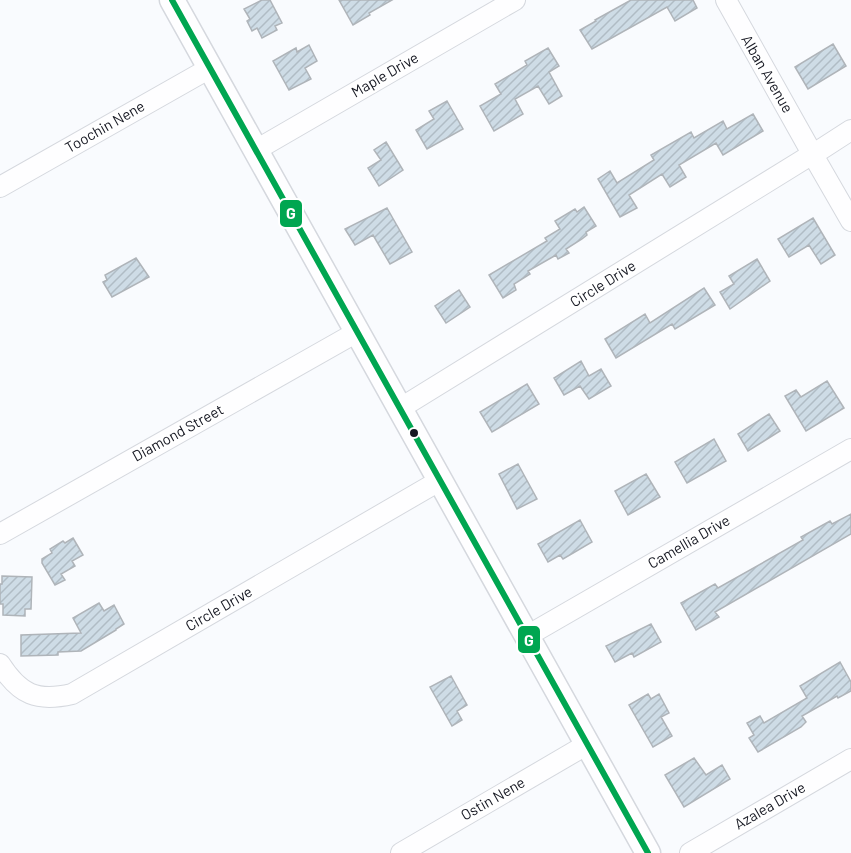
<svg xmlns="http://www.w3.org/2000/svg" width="851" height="853" font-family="Barlow,sans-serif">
  <defs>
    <pattern id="building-hatch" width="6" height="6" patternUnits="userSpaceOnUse" patternTransform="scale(1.5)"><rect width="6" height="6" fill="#cedce6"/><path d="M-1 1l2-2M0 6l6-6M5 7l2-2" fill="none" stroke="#b0bcc5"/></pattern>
  </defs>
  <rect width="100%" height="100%" fill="#f9fbfe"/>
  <path fill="url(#building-hatch)" stroke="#afb4b9" stroke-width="1.5" d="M262,0H270L282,23L275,26L277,30L262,38L257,28L252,31L247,21L250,19L244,9Z
    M339,0H392L369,13L370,15L353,25Z
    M631,0H693L697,8L675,21L667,7L592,49L580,30L596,21L595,20Z
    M833,44L846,66L808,89L795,67Z
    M309,45L317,61L305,68L311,79L289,90L273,61L296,48L297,52Z
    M548,48L559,66L549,72L562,96L549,104L538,86L515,99L523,114L494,131L480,106L501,94L495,84L527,65L525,61Z
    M447,101L463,129L427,149L416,130L434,119L429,111Z
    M753,114L763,131L723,155L716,143L679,165L686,177L670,187L662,174L629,195L637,208L620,217L598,179L610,171L617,183L654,160L651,155L691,132L694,138L723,121L727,129Z
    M386,142L403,170L379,186L368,168L381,160L374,150Z
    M584,207L596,226L586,232L587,235L582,239L566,249L569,253L558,259L556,255L528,271L530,274L514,284L516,290L503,298L489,275L547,241L545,238L560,229L555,221L575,209L577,212Z
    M387,208L412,252L390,264L373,235L355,245L345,229Z
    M813,218L835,255L821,264L809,245L789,257L778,239Z
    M136,258L149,277L112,297L103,282L107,280L105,275Z
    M757,259L770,281L730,309L720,292L734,284L729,276Z
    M704,288L715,305L675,329L672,324L616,358L605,339L645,314L650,323Z
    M459,290L470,307L446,323L435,306Z
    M581,361L589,376L601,369L611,386L589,399L580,386L564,395L554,378Z
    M827,381L844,408L806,431L785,396L796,390L801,397Z
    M527,384L539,404L492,432L480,412Z
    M769,414L780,431L748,451L738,434Z
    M714,439L726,461L687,483L675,462Z
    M518,464L537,499L517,509L499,474Z
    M646,474L660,497L628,515L615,491Z
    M851,514V534L715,612L719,617L696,630L681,603L715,584L718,588L803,540L801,537L830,521L832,524Z
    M580,520L592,542L563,559L560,555L548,562L538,544Z
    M73,538L83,555L72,561L75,566L61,574L65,580L55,585L42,563V559L52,553L50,549L63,541L65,543Z
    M2,576L32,577L31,609H25V616L3,615V604H0V584H2Z
    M99,603L104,611L114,605L124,624L116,629V630L81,651L58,652V655L21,656V635L81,633L73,618Z
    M651,624L661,642L634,657L632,653L615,662L606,646Z
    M840,662L851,682V691L838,698L837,696L802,716L806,722L801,727L758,752L749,738L754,735L747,723L760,716L764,723L807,698L800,686Z
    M451,676L467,705L457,711L462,720L452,726L430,687Z
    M648,694L651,699L659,694L669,713L661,717L672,736L653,747L629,705Z
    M694,758L706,775L722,765L730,779L684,807L665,775Z"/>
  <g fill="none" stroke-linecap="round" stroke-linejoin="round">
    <defs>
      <path id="minor" d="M726,0L809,148
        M256,150L515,0
        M820,150L851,130
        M817,162L851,221
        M0,187L210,68
        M399,409L806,158
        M0,534L357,332
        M527,636L851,449
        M0,664C20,695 37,702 72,694L439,481
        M401,853L586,745
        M690,853L851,759"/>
      <path id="major" d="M172,0L648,853"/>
    </defs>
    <use href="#minor" stroke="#d5d8de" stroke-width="22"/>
    <use href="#major" stroke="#d5d8de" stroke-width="27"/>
    <use href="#minor" stroke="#fefeff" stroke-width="20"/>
    <use href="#major" stroke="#fefeff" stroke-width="24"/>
    <defs>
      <path id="bus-1" d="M172,0L648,853"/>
    </defs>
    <use href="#bus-1" stroke="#fff" stroke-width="10"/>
    <use href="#bus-1" stroke="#00a651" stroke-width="6"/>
  </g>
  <circle fill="#151721" stroke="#fff" stroke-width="2" cx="414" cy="433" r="5"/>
  <g text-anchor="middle" stroke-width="4.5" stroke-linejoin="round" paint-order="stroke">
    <g font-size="15" fill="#151721" stroke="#fff">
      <text transform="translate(767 74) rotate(60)" y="5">Alban Avenue</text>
      <text transform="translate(385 75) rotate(-30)" y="5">Maple Drive</text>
      <text transform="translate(105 127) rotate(-30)" y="5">Toochin Nene</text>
      <text transform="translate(603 284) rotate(-32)" y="5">Circle Drive</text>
      <text transform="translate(178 433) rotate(-29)" y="5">Diamond Street</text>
      <text transform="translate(689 542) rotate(-30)" y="5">Camellia Drive</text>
      <text transform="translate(219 609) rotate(-30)" y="5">Circle Drive</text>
      <text transform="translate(493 799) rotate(-30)" y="5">Ostin Nene</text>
      <text transform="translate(770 806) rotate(-30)" y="5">Azalea Drive</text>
    </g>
  </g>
  <g stroke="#fff" stroke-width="2">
    <rect x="279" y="199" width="24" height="29" rx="6" fill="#00a651"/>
    <rect x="517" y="625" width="24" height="29" rx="6" fill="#00a651"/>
  </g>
  <g font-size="16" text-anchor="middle" font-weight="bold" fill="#fff">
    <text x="291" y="219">G</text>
    <text x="529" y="646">G</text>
  </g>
</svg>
